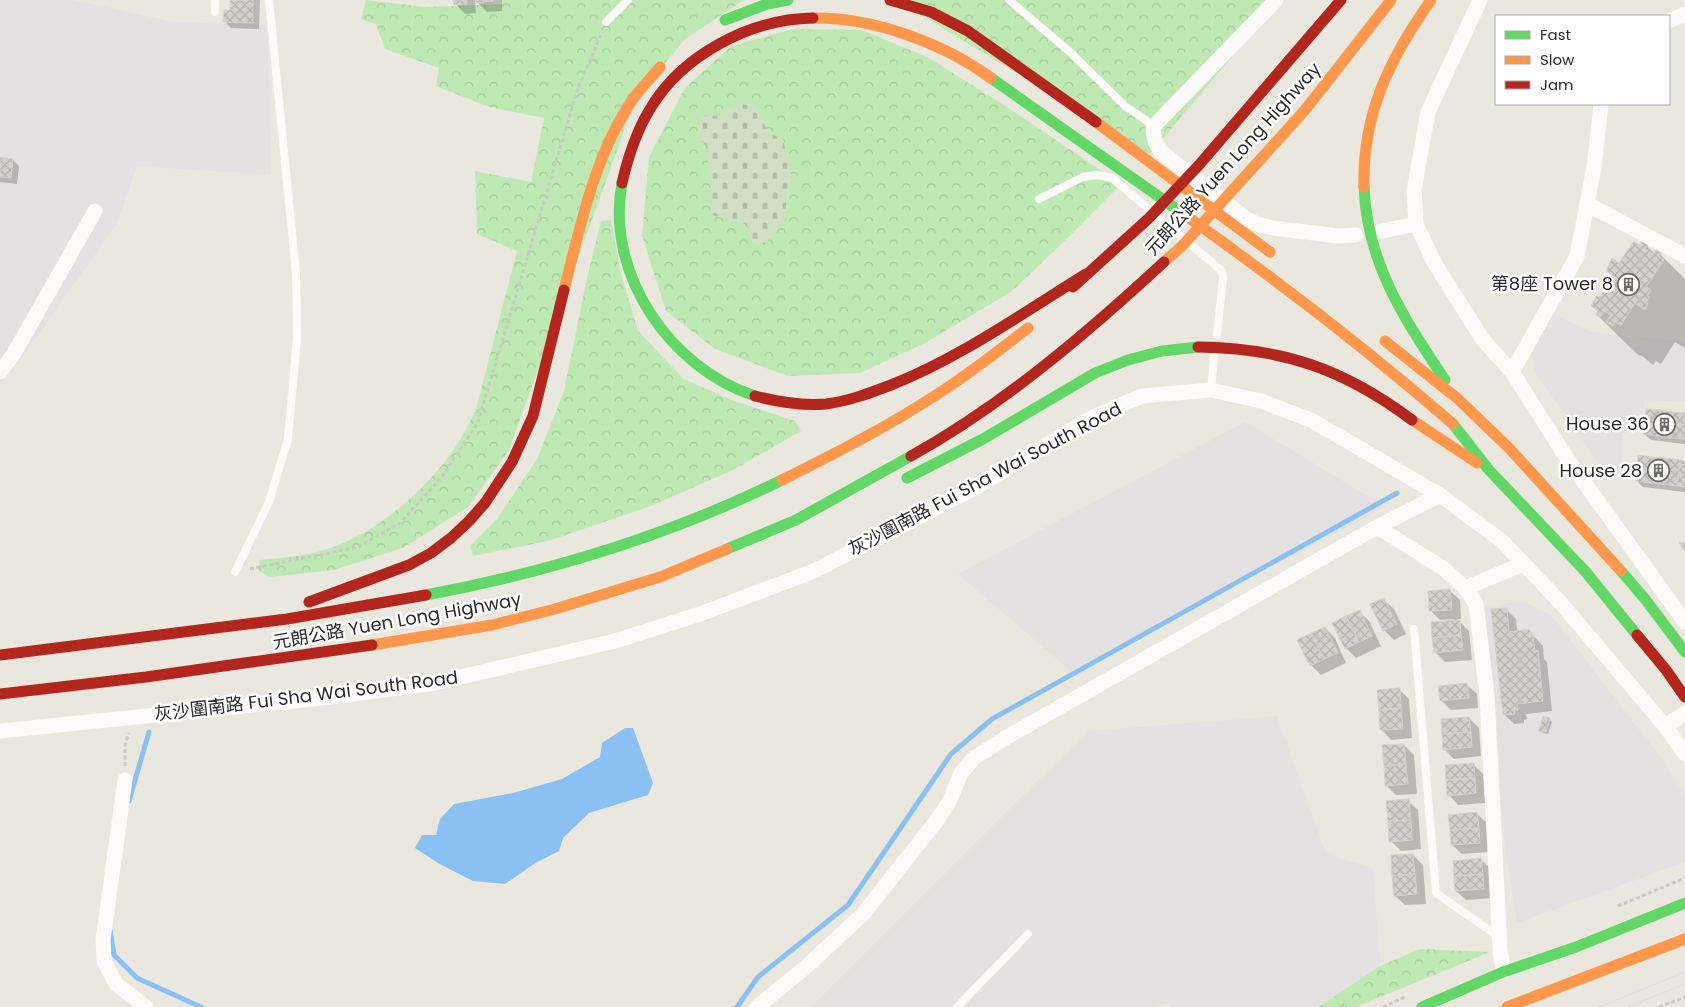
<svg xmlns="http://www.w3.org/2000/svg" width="1685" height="1007" font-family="Poppins,'Noto Sans TC',sans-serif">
  <defs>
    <pattern id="forest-crowns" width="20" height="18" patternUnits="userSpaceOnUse" patternTransform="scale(1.25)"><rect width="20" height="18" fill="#bfe9b3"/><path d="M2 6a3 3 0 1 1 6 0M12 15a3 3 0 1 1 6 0" fill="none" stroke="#a4c89a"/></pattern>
    <pattern id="cemetery-stones" width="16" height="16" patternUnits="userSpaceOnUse" patternTransform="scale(1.25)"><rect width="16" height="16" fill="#d0dfc4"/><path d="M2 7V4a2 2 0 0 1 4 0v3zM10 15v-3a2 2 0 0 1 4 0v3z" fill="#b3c0a9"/></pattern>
    <pattern id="building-cross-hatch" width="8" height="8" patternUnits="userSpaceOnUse" patternTransform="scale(1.25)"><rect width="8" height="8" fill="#d2d0ca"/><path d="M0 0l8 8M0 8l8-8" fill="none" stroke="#b4b3ae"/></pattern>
  </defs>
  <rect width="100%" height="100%" fill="#eae7de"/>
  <path fill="#e4e1e2" d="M0,0H73L174,22L267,25L271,175L137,166L117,224L22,357L0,384Z
    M1552,314L1592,332L1685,342V402L1644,400L1642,422L1623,433L1621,451L1623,465L1607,476L1533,369V351Z
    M1245,422L1386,507L1071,671L958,574Z
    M1525,602L1551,615L1662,759L1685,795V862L1517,923L1502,827L1497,717L1484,606Z
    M1277,716L1326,854L1373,868L1380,966L1318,1007H1171L1169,1003L1156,1007H811L1088,731Z"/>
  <path fill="url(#forest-crowns)" fill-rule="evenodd" d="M366,0L426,7L502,4V0H746L742,1L685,39L636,98L509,450L468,507L403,548L334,570L270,577L259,571L260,560C277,558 296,557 313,553C368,541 423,494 454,449C463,436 470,422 476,409L517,251L477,234L475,171L531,182L544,118L489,107L436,86L439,68L385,49L376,24L361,19Z
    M896,0H1280L1150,154Z
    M793,29L862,30L929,58L1007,107L1121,184L1075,231L1011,292L923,344L860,373L788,376L715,349L666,311L642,236L649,157L685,88L731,46ZM738,104L751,105L771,134L791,175L784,219L764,245L753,241L745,224L711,175L706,147L721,115Z
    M611,220L620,270L638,331L684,379L734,401L795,421L801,431L735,469L651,506L548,541L473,556L470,546L497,519L537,459L564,391L587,278L601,221Z
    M1420,949L1490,952L1356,1007H1318L1380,966Z"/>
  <path fill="url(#cemetery-stones)" d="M738,104L751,105L771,134L783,139L791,175L784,219L764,245L753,241L745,224L712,215L711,175L706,147L698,134L697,117L721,115Z"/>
  <path fill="#8bc1f2" d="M625,728H633L653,783L648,795L589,813L563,838L559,851L537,862L505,884L473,881L438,863L415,848L422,835H436L440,819L454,804L513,793L562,779L600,757L602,743Z"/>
  <path fill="#0003" d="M232,0H260L259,29L231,28L225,22L231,12Z
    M452,0H502V11L487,12L475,0L476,13L465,14Z
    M0,158L13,160L19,166L17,184L0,182Z
    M1647,246L1655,254H1660L1685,279V348L1675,342L1661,364L1656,361L1653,365L1641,355L1640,356L1637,354L1597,315L1599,312L1592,305L1600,299L1612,281L1608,278L1619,265L1640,247Z
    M1647,410L1685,414V444L1651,440L1644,434Z
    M1685,462V492L1643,487L1637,481Z
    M1450,591L1460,600L1461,619H1457L1469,631L1472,660L1445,662L1435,652L1454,622V619L1440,620L1430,610Z
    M1384,600L1394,609L1406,634L1394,640L1384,630Z
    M1506,609L1516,619L1517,632L1529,631L1543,646L1544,659L1547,662L1552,711L1526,714L1527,719L1524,720V723L1514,724L1504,714Z
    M1359,611L1369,621L1381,646L1356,658L1346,648Z
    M1325,628L1335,638L1346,663L1321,675L1311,665Z
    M1467,685L1477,694L1478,708L1451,710L1441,700Z
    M1399,689L1409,699L1412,738L1391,740L1382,730Z
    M1469,718L1479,728L1481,756L1454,759L1444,749Z
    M1549,719L1552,722L1548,734L1543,733L1540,730Z
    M1404,745L1414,755L1417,794L1396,795L1386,785Z
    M1473,764L1483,774L1485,803L1458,805L1449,795Z
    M1408,801L1418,810L1421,849L1401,851L1391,841Z
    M1477,814L1487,823L1489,852L1462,854L1452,845Z
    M1413,855L1423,865L1426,904L1405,905L1395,896Z
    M1481,860L1491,869L1493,898L1466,900L1456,891Z"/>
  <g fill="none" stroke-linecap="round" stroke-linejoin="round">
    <path stroke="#8bc1f2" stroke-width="5" d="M129,801L149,732
      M110,930L114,955L137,978L201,1007
      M737,1007L758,977L848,905L951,754L992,719L1397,493"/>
  </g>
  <path fill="url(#building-cross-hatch)" stroke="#d4d2cb" d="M230,0H253V23L223,22L224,10H230Z
    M453,0H467V4L454,5Z
    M475,0H493V1L476,3Z
    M0,157L13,159L11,178L0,177Z
    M1634,241L1639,245L1642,241L1648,245L1645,249L1653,254L1656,250L1661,253L1659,256L1664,260L1646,287L1651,290L1647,296L1650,297L1646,303L1648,304L1645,310L1635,303L1621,325L1615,322L1613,326L1606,322L1611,315L1604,311L1600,317L1596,315L1598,311L1591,306L1597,295L1600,297L1611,280L1607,278L1610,273L1606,271L1612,258L1619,263Z
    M1646,409L1660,410L1657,436L1643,434Z
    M1660,410L1673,412L1670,438L1657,436Z
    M1673,412L1685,413L1684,439L1670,438Z
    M1638,455L1652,457L1649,483L1636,481Z
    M1652,457L1666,458L1663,484L1649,483Z
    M1666,458L1680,460L1677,486L1663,484Z
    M1680,460L1685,461V487L1677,486Z
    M1679,542L1685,543V552Z
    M1450,589L1452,610L1429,611L1428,591Z
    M1384,598L1397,624L1383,631L1370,604Z
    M1507,608L1509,632L1529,629L1533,635L1535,651L1538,650L1543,701L1517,704L1518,710H1515V714L1503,715L1491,609Z
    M1360,610L1372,636L1359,642L1346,616Z
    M1346,616L1359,642L1345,649L1332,623Z
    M1460,620L1461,635L1432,638L1431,622Z
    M1325,627L1338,653L1324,659L1311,633Z
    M1311,633L1324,659L1310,666L1297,640Z
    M1461,635L1463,650L1434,653L1432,638Z
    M1467,683L1469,698L1440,701L1438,686Z
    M1400,688L1401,708L1379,710L1377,690Z
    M1401,708L1403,729L1380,730L1379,710Z
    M1543,716L1550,718L1546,732L1539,731Z
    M1469,717L1471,732L1442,734L1441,719Z
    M1471,732L1472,747L1443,750L1442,734Z
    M1404,744L1406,764L1384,766L1382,745Z
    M1474,763L1475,778L1446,780L1445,765Z
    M1406,764L1408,784L1385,786L1384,766Z
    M1475,778L1476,793L1447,796L1446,780Z
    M1409,799L1411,820L1388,821L1386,801Z
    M1477,812L1479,828L1450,830L1448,815Z
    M1411,820L1412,840L1389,842L1388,821Z
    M1479,828L1480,843L1451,845L1450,830Z
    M1413,854L1415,874L1392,876L1391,855Z
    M1481,858L1483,874L1454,876L1453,861Z
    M1415,874L1417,894L1394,896L1392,876Z
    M1483,874L1484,889L1455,891L1454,876Z"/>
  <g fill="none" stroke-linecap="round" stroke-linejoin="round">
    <path stroke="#cac9c8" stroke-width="3" stroke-dasharray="4 2.5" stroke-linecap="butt" d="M250,569L358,547L400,523L442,477L478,422L578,88L602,32
      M125,766V745L129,733
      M1618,906L1685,878
      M1383,1007L1405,997
      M1659,1007L1685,997"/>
    <path stroke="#fcfbfa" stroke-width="8" d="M1009,0L1070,52L1125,106L1154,126
      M215,12V0
      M606,22L628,0
      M1039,199L1083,177L1097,175L1112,178L1222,271L1223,277L1217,335
      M1211,390L1214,356
      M235,572L269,502L288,439L297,339L296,273L269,0
      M1414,629L1436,893L1499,937
      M957,1007L1028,934"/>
    <path stroke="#fcfbfa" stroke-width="15" d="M1276,0L1154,126L1153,130L1155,141L1160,151L1245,218L1257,224L1273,228L1338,236L1356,235
      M1480,0L1428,112L1414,190L1416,224L1435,264L1483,340L1512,372L1568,460L1685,622
      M1669,21L1685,14
      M1587,204L1685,256
      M1377,232L1416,224
      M0,372L13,355L95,211
      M1512,372L1577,256L1594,167L1601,104
      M1377,527L1443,568L1465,588L1476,604L1487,695L1500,950L1503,972
      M1465,588L1523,564
      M1665,726L1685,713
      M0,731L331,697L435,683L615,641L700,614L814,571L973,489L1093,417L1142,396L1211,390L1261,401L1311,420L1440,495L1502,541L1560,602L1665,726L1685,754
      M125,780L103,940L104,961L116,984L146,1007
      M757,1007L807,966L863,914L938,819L949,802L961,773L974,758L1007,737L1377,527L1440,495"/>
    <path stroke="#63d668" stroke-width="11" d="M725,20L767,4L788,0
      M991,78L1192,220
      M622,183C605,274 670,368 755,396
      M1364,187C1367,264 1404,318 1445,380
      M1453,424L1489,470L1585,571L1637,635
      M907,478L983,439L1095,373L1128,360L1162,351L1198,347
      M727,549L796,520L911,456
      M1621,571L1645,599L1685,652
      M426,595C549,572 670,535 782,480
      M1422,1007L1503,972L1576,947L1685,903"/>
    <path stroke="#ff974d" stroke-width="11" d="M813,18C873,17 943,43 991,78
      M1096,122L1270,252
      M1364,187C1362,114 1390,58 1431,0
      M1192,220C1282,284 1369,351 1453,424
      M1164,262L1182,246L1305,110L1391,0
      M564,290C580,227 595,154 633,99C641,88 651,78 660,67
      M1385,341L1458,399L1509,448L1621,571
      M1412,420L1477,463
      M782,480C834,454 887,427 936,395C968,375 998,351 1028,328
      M372,645L492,625L555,609L660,577L727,549
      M1507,1007L1685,939"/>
    <path stroke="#b3261e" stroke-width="11" d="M890,0L931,12L968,31L1096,122
      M622,183C628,157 636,132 650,109C682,55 750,19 813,18
      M1073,287L1149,218L1199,165L1341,0
      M1198,347C1283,348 1344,369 1412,420
      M755,396C778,402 802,406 826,404C849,401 870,393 891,385C961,357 1023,313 1086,274
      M911,456C1004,404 1086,334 1164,262
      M309,602L409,565L431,553L451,538L469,521L485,503L512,462L533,416L564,290
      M1637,635L1666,670L1685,697
      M0,655L287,619L426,595
      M0,694L146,677L372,645"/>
    <path stroke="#ddddde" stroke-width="1" d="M1599,1007L1685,972
      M1628,1007L1685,984"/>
  </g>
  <defs>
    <symbol id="building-ring" viewBox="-11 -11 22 22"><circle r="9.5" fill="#fff" stroke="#6d6c69" stroke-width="1.5"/><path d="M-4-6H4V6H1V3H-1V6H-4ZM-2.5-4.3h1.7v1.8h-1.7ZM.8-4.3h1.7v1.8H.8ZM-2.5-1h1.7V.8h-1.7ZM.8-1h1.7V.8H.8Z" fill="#6d6c69"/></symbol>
  </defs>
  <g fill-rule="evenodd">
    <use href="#building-ring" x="1616" y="272" width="25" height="25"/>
    <use href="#building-ring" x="1652" y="412" width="25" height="25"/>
    <use href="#building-ring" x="1646" y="458" width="25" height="25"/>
  </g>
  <g text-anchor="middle" stroke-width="5" stroke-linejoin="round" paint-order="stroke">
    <g font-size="18" fill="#2a2a2a" stroke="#fff">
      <text transform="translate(1233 159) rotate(-48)" y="6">元朗公路 Yuen Long Highway</text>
      <text transform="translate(985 479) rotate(-28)" y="6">灰沙圍南路 Fui Sha Wai South Road</text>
      <text transform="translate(397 621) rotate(-10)" y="6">元朗公路 Yuen Long Highway</text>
      <text transform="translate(306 696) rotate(-7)" y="6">灰沙圍南路 Fui Sha Wai South Road</text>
    </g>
    <g font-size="18" fill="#2a2a2a" stroke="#fff" text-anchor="end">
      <text x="1613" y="290">第8座 Tower 8</text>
      <text x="1649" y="430">House 36</text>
      <text x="1642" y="477">House 28</text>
    </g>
  </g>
  <rect x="1495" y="15" width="175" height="90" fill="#ffffff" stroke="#aaaaaa"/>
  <rect x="1505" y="31" width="25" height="8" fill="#63d668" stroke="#aaaaaa"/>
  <text x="1540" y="40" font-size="15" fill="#2a2a2a">Fast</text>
  <rect x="1505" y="56" width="25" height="8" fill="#ff974d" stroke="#aaaaaa"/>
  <text x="1540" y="65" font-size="15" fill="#2a2a2a">Slow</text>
  <rect x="1505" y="81" width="25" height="8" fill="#b3261e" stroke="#aaaaaa"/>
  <text x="1540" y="90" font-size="15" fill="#2a2a2a">Jam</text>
</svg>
